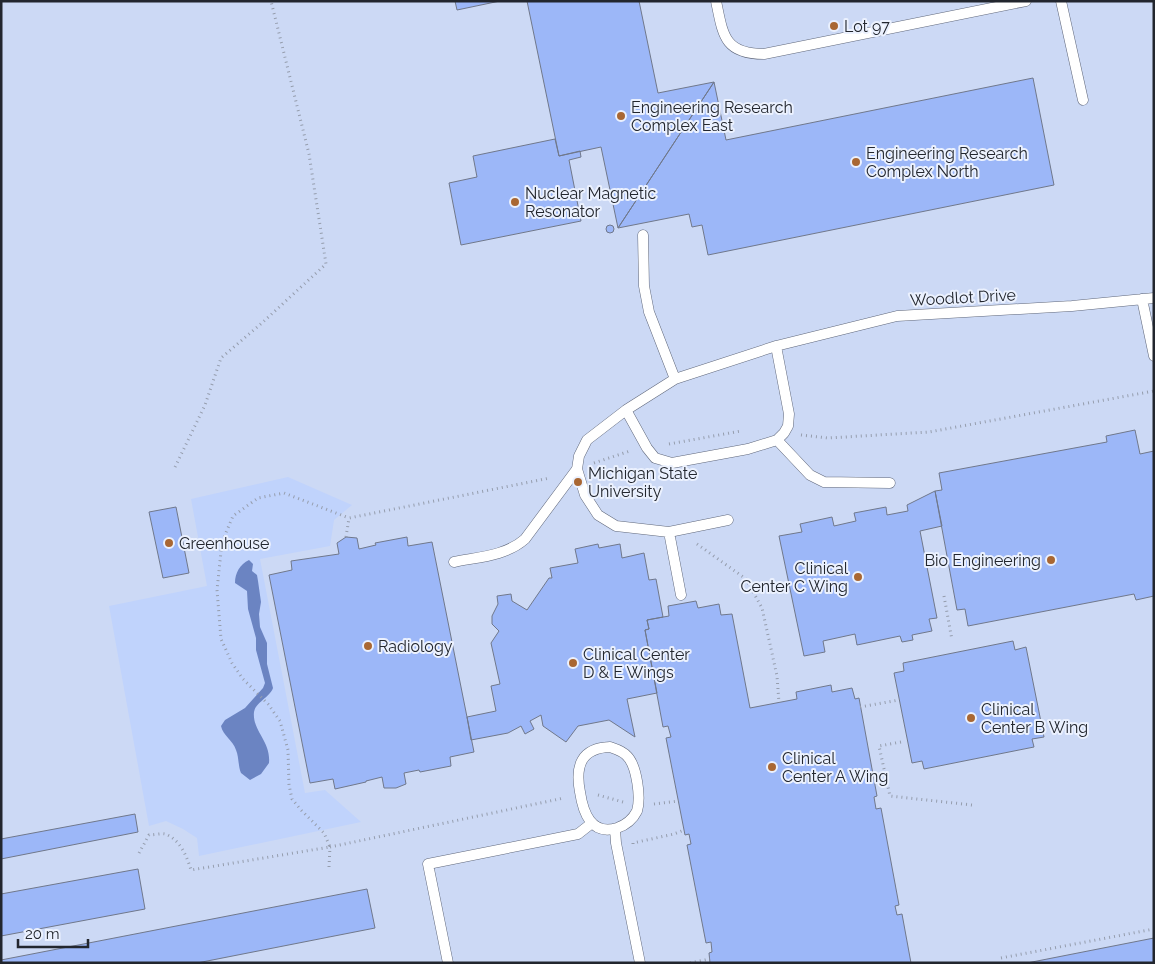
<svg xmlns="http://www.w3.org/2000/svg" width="1155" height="964" font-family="Raleway,sans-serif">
  <rect width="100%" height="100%" fill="#dae4f9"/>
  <path fill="#ccd9f5" d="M1,1H1154V963H1Z"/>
  <path fill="#c0d3fc" d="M288,477L352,505L334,520L330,546L260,559L305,793L325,790L361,822L199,856L197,838L183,829L166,821L149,826L109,606L207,586L191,499Z"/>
  <path fill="#6b84c2" d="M249,560L253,564L252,571L257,575L258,581L261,602L259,614L260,627L267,643V664L273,688C270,697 255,703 254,712C252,731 271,741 269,763L261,774L250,780L241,773C238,766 239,757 236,750C233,740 223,736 221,726L225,720L245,708L263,688L265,683L256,650V638L248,609L247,591L235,583C235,573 240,564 249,560Z"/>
  <path fill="#9cb7f8" stroke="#70788b" d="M455,1H500L457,10Z
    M527,1H639L658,93L714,82L618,228L601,147L559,156Z
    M1033,78L1054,185L708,255L702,225L692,227L689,214L618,228L714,82L726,140Z
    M555,139L559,156L580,151L581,157L569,160L581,221L461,245L449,183L477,177L473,156Z
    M606 229a4 4 0 1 1 8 0a4 4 0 1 1-8 0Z
    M1135,430L1140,454L1154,451V596L1136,600L1134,594L968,626L965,609L957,610L935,491L942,490L939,473L1107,442L1106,436Z
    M935,491L942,526L920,531L937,618L929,619L932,631L912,635L913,640L902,642L900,636L857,645L855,634L823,641L825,652L804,656L779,536L802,532L800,524L832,517L834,526L856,521L854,513L886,507L887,515L908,511L907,505Z
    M176,507L189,573L163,578L149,512Z
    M346,537L357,538L359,549L376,545L375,543L407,537L408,546L432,542L474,752L450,757L451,766L420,772L419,770L404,773L406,784L396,788H384L382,777L366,781V782L335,789L333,779L310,783L269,575L292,570L291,561L339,554L337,543Z
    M598,544L599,548L620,544L622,558L644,553L649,580L656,579L663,617L647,620L649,629L645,630L657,693L627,699L635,737L609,720L578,726L566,742L543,726L541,715L530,721L534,729L525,734L521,726L508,733L471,740L467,717L496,711L491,686L500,684L491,643L499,631L492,624V616L498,604L497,596L511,594L512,601L527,610L549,578H552L550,568L578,563L575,549Z
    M696,601L698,608L719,604L721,615L732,614L750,708L797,699L796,692L831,685L832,692L852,688L855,699L859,698L877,796L874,797L876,809L881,808L899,905L895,906L897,915L902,914L911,963H710L709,953L712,952L711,942L706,943L687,845L691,844L689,834L685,835L666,738L671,737L668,726L663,727L645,630L649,629L647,620L669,616L668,606Z
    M1013,641L1015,650L1026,647L1044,737L1032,739L1034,747L924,769L922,761L912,763L894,673L904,671L903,663Z
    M135,814L138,832L1,859V839Z
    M138,869L145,909L1,936V894Z
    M367,889L375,928L197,963H1V960Z
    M1154,938V963H1027Z"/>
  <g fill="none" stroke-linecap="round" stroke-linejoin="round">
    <defs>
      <path id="lane" d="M716,1C723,35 724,54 764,54L1026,1
        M1061,1L1083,100
        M643,235L644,286L649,312L675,379
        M1142,299L1154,356
        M776,346L789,414L788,426L784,433L777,440L748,449L672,463L655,458L647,448L626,410L675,379L776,346L897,316L1072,306L1154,298
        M626,410L587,440L579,456L577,469L585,495L598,515L616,526L669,532L728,520
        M777,440L810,475L824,482L890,483
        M669,532L681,595
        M454,562C478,557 506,556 525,539L577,469
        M610,747C616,749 623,751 627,756C637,766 641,798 637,811C633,819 626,825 617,828C591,836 583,812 580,792C575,766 581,748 610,747Z
        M615,829L616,843L640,963
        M448,963L428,864L578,834L592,823"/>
    </defs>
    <use href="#lane" stroke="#60687b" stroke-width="11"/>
    <path stroke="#959dad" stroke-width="3" stroke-dasharray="1 4" stroke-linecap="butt" d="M801,435L828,438L929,432L1154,391
      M669,444L741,431
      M594,463L630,451
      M175,467L205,405L221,358L263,322L326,264L309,154L271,1
      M346,537L349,518L550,478
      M697,544L746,579L762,608L777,676L779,703
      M944,596L952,640
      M860,707L899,700
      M901,742L879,746L890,796L972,805
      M598,795L623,802
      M654,804L679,801
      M633,844V843L674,834L684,830
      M139,853L149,835C154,835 161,833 165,834C180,839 187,857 191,870L330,847L324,833L301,810L292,799L289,785L288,750L280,721L268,704L243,679L232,663L221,639L217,590L222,542L233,516L258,498L284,493L349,518
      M329,867L330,847L564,798
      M1001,958L1154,929
      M690,963L710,959"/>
    <use href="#lane" stroke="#fff" stroke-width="10"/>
  </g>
  <g fill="#a96733" stroke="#ebf1fe" stroke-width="2">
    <circle cx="834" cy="26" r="5"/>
    <circle cx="621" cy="116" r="5"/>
    <circle cx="856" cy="162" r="5"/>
    <circle cx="515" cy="202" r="5"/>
    <circle cx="578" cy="482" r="5"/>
    <circle cx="169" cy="543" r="5"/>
    <circle cx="1051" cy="560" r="5"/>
    <circle cx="858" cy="577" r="5"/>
    <circle cx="368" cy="646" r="5"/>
    <circle cx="573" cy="663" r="5"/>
    <circle cx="971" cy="718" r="5"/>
    <circle cx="772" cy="767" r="5"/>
  </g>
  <g text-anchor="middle" stroke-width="4" stroke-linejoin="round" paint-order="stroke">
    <g font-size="16" fill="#22262e" stroke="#ebf1fe" text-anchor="start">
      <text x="844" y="32">Lot 97</text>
      <text x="631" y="113">Engineering Research<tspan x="631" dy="18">Complex East</tspan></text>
      <text x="866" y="159">Engineering Research<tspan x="866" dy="18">Complex North</tspan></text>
      <text x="525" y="199">Nuclear Magnetic<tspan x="525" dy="18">Resonator</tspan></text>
      <text x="588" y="479">Michigan State<tspan x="588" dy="18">University</tspan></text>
      <text x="179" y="549">Greenhouse</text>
      <text x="1041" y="566" text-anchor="end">Bio Engineering</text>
      <text x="848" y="574" text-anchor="end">Clinical<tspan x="848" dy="18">Center C Wing</tspan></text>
      <text x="378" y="652">Radiology</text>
      <text x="583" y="660">Clinical Center<tspan x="583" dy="18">D &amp; E Wings</tspan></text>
      <text x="981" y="715">Clinical<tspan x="981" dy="18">Center B Wing</tspan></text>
      <text x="782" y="764">Clinical<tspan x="782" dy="18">Center A Wing</tspan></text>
    </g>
    <g font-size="16" fill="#22262e" stroke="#ebf1fe">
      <text transform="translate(963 297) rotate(-3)" y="6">Woodlot Drive</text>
    </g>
  </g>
  <rect width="1155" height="964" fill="none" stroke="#22262e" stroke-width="5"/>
  <path d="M18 939v8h70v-8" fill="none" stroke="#22262e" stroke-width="2.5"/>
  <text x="25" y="939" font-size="15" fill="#22262e" stroke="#ebf1fe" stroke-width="4" paint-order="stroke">20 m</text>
</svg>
